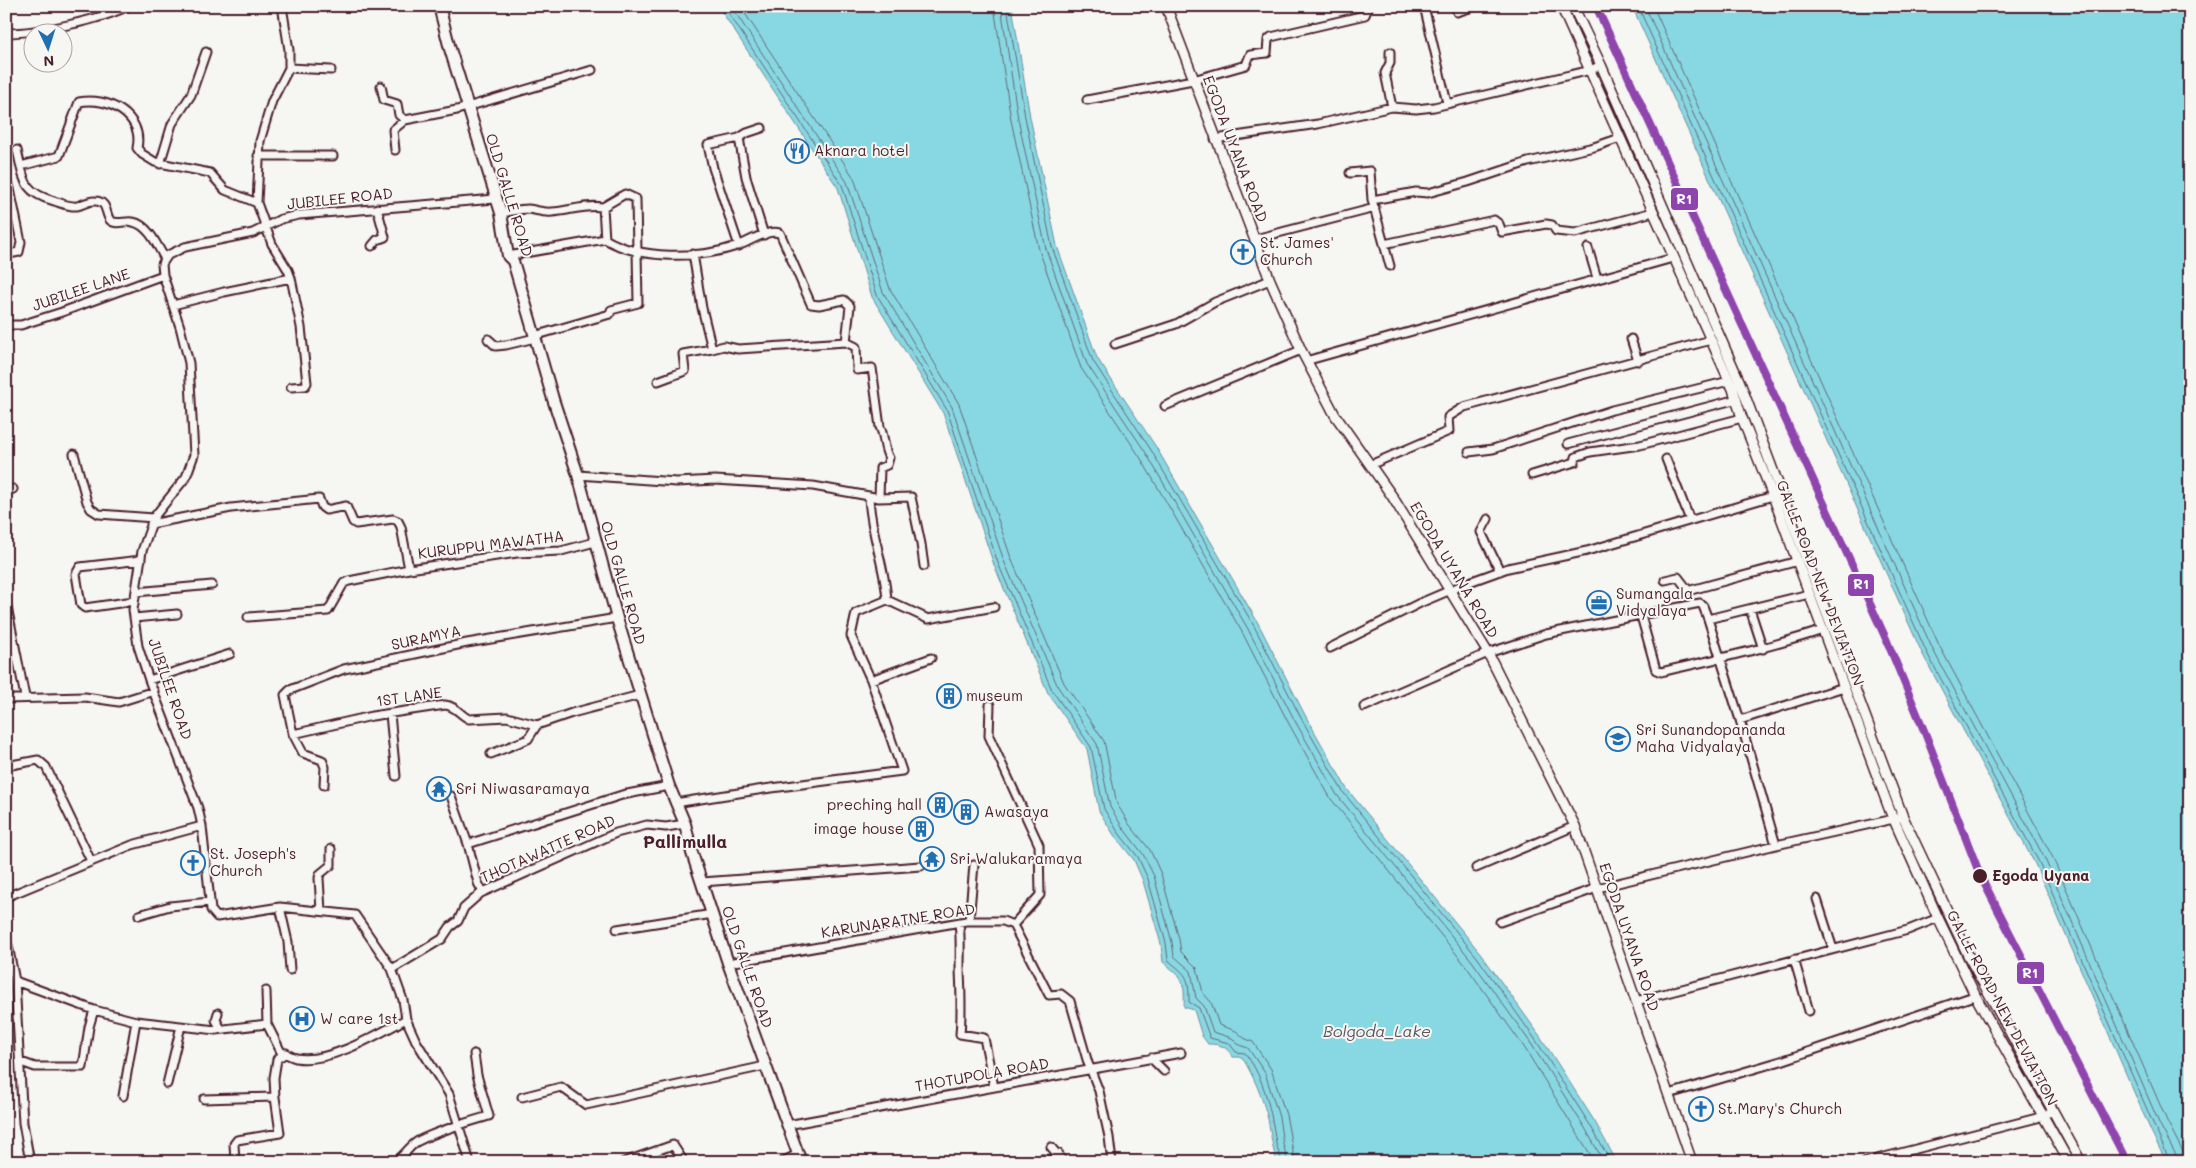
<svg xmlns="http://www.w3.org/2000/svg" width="2196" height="1168" font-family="Mali,sans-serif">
  <rect width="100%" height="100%" fill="#f6f6f2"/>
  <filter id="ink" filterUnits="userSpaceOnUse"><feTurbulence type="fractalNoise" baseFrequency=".02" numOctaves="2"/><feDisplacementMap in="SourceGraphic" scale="10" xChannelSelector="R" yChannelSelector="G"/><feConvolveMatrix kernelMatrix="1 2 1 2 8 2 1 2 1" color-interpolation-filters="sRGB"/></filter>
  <g filter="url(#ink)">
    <path fill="#88d8e3" stroke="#6f8e99" d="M718,6H1012L1030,117L1057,246L1097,358L1156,447L1258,623L1305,715L1347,789L1481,954L1540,1036L1595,1122L1617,1162H1277C1272,1147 1271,1134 1268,1119C1262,1096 1254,1077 1242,1057H1233C1227,1047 1221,1044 1208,1044L1202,1036L1194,1010L1184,1007C1185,980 1183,978 1163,962L1161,944L1143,881L1134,860L1114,835L1099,811L1087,749L1048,693L994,565L943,413L872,297L838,188Z
      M1632,6H2190V1162H2166L2150,1129L2035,864L1922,653Z"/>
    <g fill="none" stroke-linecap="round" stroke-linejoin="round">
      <path stroke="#636975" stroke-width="1" d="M724,6L842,185L877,295L947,410L998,563L1052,690L1091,747L1104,809L1118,832L1138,857L1148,879L1166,943L1168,960C1187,976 1189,975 1189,1002L1199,1008L1210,1038L1229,1043L1236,1052L1245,1053C1265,1079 1271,1111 1276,1143C1277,1149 1281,1155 1281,1162
        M731,6L847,182L883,292L952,407L1004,561L1058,687L1097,744L1110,807L1123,828L1143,854L1154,876L1172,942L1174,956L1191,971L1196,998L1204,1006L1213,1032L1232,1038L1239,1045L1248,1048L1265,1073L1279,1117L1283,1144L1288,1162
        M740,6L854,178L890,289L959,404L1011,558L1064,683L1104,741L1117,804L1129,824L1150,850L1161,874L1179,939L1181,952L1197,968L1203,993L1211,1002L1219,1025L1236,1031L1244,1038L1253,1042L1271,1069L1286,1115L1295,1162
        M994,6L1011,120L1039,250L1081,368L1140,457L1242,632L1289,724L1331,799L1466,966L1524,1047L1595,1162
        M1001,6L1018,119L1046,249L1087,364L1146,453L1248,629L1295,721L1337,795L1472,961L1530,1042L1585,1128L1604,1162
        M1007,6L1025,117L1052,247L1093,361L1151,450L1254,626L1301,718L1343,792L1477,957L1535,1039L1590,1125L1611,1162
        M1638,6L1926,651L2039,862L2170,1162
        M1645,6L1932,648L2045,859L2160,1125L2176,1155L2177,1162
        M1653,6L1939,645L2052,856L2167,1121L2183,1152L2184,1162"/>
      <defs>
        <path id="minor" d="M282,6L289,50V68L272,101L260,141L257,203L272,244L288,270L291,278L301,327L307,383L305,386L291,387
          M1424,6L1447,103
          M1457,12L1476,6
          M6,33C39,33 100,20 128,6
          M1390,52V63L1385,73L1392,107
          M289,68L331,70
          M381,86L384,100L397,104L399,115L405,120
          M1087,100L1193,80L1246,65L1250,55L1267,53L1268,40L1271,37L1365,15L1369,6
          M739,138L746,177L764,235
          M1215,139L1318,124L1392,107L1416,109L1434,107L1591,70L1601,65
          M17,150C24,179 22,192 54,201C61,203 70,207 77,206C83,205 89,200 95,201C108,201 105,214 110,220C116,226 126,220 133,222C149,225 158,247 165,259
          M395,150L393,130L405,120L457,110L592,70
          M258,156H333
          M160,164L172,124L191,95L206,52
          M21,166L59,156L79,102C108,96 144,116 137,148L142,154L155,162L210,173L225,190L257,203
          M1350,173L1370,171L1372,200L1390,266
          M1372,200L1416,192L1428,193L1468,182L1528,162L1594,147L1620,138
          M501,213C510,212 519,209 528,209C537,210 543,213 552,212C570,211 585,204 603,207L605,239
          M1255,239L1375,208
          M1384,244L1494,220L1499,224L1502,232L1546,224L1552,225L1556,231L1575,233L1653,212
          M372,246L377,240L385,237L377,208
          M739,246L713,168L708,145L739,138L747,133L762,128
          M1588,248L1597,278
          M9,254L19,252L21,242L9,184
          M693,254L702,308L712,349L724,346L738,349L846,342
          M508,256L605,239C640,260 699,259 737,246C750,242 766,229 780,233L811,304L819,305L844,300L850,306L846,342L856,347L857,370L872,368L880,427C885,437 883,448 889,458L887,465L880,468L879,498
          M173,305L224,292L291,278
          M6,325H21L62,312L163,275
          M534,336L610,314L611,310L638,303L636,199L625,194L603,207
          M488,339L496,346L506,345L535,338
          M1631,339L1638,361
          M1115,344L1176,324L1215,302L1270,280
          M1309,360L1673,258
          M658,381L685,371L683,354L712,349
          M1165,406L1301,350
          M1568,444L1737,399
          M1469,452L1493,449L1612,410L1729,381
          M74,454L87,502L91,509L99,514L154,518
          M1666,459L1690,520
          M1370,465L1449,431L1448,417L1464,407L1711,340
          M578,475L677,482L715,480L813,486L869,496C870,533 885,565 887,600L856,613L851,636L871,680L902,771L764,789L675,803
          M1532,475L1575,462L1576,457L1590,452L1640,445L1742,418
          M6,492L13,489
          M869,496L879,498L911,497L921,544L924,566
          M1488,519L1481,532L1500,571
          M151,524L231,508L319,499L322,507L326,510L346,506L353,522L356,524L393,519L398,521L401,527L409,569L517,553L561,551L595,542
          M1665,580L1678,577L1688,590H1691L1798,561
          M136,592L212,585
          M887,600L928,619L994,607
          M6,601L25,697
          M134,601L85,608L81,605L76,574L80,567L141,560
          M1750,609L1763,649
          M1641,616L1656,670L1661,672C1716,659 1769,648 1823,630
          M248,617L328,611L344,583L349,581L409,569
          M134,618L177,614
          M1708,619L1809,594
          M1330,648L1420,603L1472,581L1508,568L1587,551L1773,496
          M149,680L230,654
          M871,680L931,658
          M6,699L85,697L119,702L154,691
          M990,705L989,736L1039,845L1040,895L1013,925
          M1364,707L1488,653L1546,634L1700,603L1703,606L1708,619L1740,720L1776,845
          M390,714L396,776
          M1740,720L1844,687
          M293,734L372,716L445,705C456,706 460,715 469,719L507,717L537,725L572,713L640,695
          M491,754L528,739L537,725
          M6,766L38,760L46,767L91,861
          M324,785L325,767L322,760L303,753L293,734L285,695L290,690L344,669L467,643L617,618
          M451,796L468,844L478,883L483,892
          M202,826L198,808L149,680L138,646L133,610L142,551L154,517L186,477L194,455L189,363L180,327L163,275L162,264L168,255L185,247L253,233L281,219L299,215L495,199
          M468,844L622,795L669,786
          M1476,868L1575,826
          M702,882L921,866
          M6,897L132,845L202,826L211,910L217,917L280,907L355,915L392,969L403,1000L406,1019L416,1041L449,1094L470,1162
          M1817,899L1833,949
          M280,907L288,942L290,970
          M321,911L319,878L320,874L331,865V849
          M139,915L170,906L210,902
          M969,921L974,865
          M1500,922L1597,888L1776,845L1903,817
          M959,923C961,939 960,954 960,970C961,992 962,1012 960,1034L984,1038L994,1087
          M617,929L713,914
          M6,935L15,981L23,1123L30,1162
          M1794,959L1809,1011
          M728,963L966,921H1003L1013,925L1049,995L1061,994L1070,1001L1088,1063L1099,1091L1109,1137L1112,1162
          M392,969L442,939L450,927L458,921L464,908L481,893L616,833L647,825L666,827L685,824
          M15,981L94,1010L136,1021L216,1030L267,1024L281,1052C286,1053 291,1057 296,1058C329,1064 378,1034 406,1019
          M266,991L267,1024
          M1636,1001L1908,930L1938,918
          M218,1013L216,1020L221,1029
          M1151,1058L1164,1071
          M21,1062L35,1067H83L89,1027L94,1010
          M167,1084L181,1026
          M1669,1094L1781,1061L1971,997H1976
          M123,1096L136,1021
          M522,1097L561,1087L586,1105L765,1066
          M204,1099L275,1097
          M787,1125L1181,1053
          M1051,1147L1064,1162
          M1042,1159L1052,1160
          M235,1162L234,1144L237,1140L280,1133L275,1097L274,1078L277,1059L286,1053
          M394,1162C404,1157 409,1146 418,1141C440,1130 465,1123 489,1116L477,1075L474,1054
          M624,1162L673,1145L684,1162
          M782,1162L798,1154
          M1054,1162L1052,1160L1059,1154
          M1865,1162L2037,1118L2053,1111"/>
        <path id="major" d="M1166,6L1270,280L1301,350L1335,415L1392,496L1488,653L1575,826L1692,1162
          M1561,6L1733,389L1742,418L1773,496L1890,811L1938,918L1976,997L2069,1162
          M1573,6L1601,65L1741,385L1903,817L1969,957L2081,1162"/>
        <path id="highway" d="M439,6L450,49L501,213L508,256L513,261L553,399L578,475L618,622L669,786L685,824L692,853L728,963L801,1162"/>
      </defs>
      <use href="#minor" stroke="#4a1f2b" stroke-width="11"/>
      <use href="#major" stroke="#4a1f2b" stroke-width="12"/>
      <use href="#highway" stroke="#4a1f2b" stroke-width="14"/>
      <use href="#minor" stroke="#f6f6f2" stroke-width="7"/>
      <use href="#major" stroke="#f6f6f2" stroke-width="9"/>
      <use href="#highway" stroke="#f6f6f2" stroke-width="10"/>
      <defs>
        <path id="rail-1" d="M1596,6L1887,641L1925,733L1980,875L2127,1162"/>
      </defs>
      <use href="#rail-1" stroke="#f6f6f2" stroke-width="11"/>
      <use href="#rail-1" stroke="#8e44ad" stroke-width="8"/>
    </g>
  </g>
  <defs>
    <symbol id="restaurant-ring" viewBox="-11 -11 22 22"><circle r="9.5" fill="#f6f6f2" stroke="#1f6fb2" stroke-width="1.5"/><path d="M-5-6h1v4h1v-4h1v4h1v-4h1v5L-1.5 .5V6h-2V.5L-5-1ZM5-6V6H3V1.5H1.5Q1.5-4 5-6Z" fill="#1f6fb2"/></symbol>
    <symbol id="church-ring" viewBox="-11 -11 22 22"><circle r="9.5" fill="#f6f6f2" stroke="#1f6fb2" stroke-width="1.5"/><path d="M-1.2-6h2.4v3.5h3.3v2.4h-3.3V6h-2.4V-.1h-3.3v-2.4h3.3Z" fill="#1f6fb2"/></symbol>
    <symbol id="office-ring" viewBox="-11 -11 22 22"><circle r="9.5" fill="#f6f6f2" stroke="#1f6fb2" stroke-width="1.5"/><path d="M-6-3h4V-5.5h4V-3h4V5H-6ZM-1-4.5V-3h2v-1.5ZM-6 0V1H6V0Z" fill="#1f6fb2"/></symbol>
    <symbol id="building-ring" viewBox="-11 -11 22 22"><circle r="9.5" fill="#f6f6f2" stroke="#1f6fb2" stroke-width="1.5"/><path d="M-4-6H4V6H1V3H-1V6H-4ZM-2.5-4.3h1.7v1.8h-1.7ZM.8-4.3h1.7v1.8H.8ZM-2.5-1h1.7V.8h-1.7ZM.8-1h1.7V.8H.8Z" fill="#1f6fb2"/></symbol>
    <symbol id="school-ring" viewBox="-11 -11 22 22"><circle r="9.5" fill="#f6f6f2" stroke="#1f6fb2" stroke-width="1.5"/><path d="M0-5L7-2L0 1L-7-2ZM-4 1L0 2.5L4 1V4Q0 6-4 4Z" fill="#1f6fb2"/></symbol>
    <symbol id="temple-ring" viewBox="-11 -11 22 22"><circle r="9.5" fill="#f6f6f2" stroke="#1f6fb2" stroke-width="1.5"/><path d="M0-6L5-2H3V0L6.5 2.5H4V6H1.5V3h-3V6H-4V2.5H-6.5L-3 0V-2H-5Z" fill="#1f6fb2"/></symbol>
    <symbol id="hospital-ring" viewBox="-11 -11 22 22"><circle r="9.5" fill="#f6f6f2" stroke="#1f6fb2" stroke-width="1.5"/><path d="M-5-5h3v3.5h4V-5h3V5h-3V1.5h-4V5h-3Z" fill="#1f6fb2"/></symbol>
  </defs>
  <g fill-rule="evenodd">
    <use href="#restaurant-ring" x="783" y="137" width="28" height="28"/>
    <use href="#church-ring" x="1229" y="238" width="28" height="28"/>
    <use href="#office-ring" x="1585" y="589" width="28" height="28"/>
    <use href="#building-ring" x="935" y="682" width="28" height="28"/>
    <use href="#school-ring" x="1604" y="725" width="28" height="28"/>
    <use href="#temple-ring" x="425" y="775" width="28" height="28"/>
    <use href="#building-ring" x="926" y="791" width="28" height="28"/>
    <use href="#building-ring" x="952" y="798" width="28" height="28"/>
    <use href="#building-ring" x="907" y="815" width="28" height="28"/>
    <use href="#temple-ring" x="918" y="845" width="28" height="28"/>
    <use href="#church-ring" x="179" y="849" width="28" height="28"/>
    <use href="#hospital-ring" x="288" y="1005" width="28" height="28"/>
    <use href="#church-ring" x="1687" y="1095" width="28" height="28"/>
  </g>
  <circle fill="#4a1f2b" stroke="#f6f6f2" stroke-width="2" cx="1980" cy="876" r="8"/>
  <g text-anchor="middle" stroke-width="4" stroke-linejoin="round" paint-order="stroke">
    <g font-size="15" fill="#4a1f2b" stroke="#f6f6f2">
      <text transform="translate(1235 149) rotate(69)" y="5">EGODA UYANA ROAD</text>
      <text transform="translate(509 195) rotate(73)" y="5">OLD GALLE ROAD</text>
      <text transform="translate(340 199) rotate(-6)" y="5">JUBILEE ROAD</text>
      <text transform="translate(81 290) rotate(-19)" y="5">JUBILEE LANE</text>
      <text transform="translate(491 545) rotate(-7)" y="5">KURUPPU MAWATHA</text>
      <text transform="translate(1454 570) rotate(59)" y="5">EGODA UYANA ROAD</text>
      <text transform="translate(623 583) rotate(74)" y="5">OLD GALLE ROAD</text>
      <text transform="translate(1820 583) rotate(69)" y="5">GALLE ROAD NEW DEVIATION</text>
      <text transform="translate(426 638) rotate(-12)" y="5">SURAMYA</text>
      <text transform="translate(170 689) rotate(71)" y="5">JUBILEE ROAD</text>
      <text transform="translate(409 697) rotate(-8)" y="5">1ST LANE</text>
      <text transform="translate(548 849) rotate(-24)" y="5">THOTAWATTE ROAD</text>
      <text transform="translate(898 921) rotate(-9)" y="5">KARUNARATNE ROAD</text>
      <text transform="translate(1629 937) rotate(71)" y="5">EGODA UYANA ROAD</text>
      <text transform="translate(747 967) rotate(71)" y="5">OLD GALLE ROAD</text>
      <text transform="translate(2002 1008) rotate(62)" y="5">GALLE ROAD NEW DEVIATION</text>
      <text transform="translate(982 1075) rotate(-10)" y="5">THOTUPOLA ROAD</text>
    </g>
    <g font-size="15" fill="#4a1f2b" stroke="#f6f6f2" text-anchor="start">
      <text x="814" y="156">Aknara hotel</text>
      <text x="1260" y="248">St. James'<tspan x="1260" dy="17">Church</tspan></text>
      <text x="1616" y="599">Sumangala<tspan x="1616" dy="17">Vidyalaya</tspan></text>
      <text x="966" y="701">museum</text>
      <text x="1636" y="735">Sri Sunandopananda<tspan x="1636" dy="17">Maha Vidyalaya</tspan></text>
      <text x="456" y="794">Sri Niwasaramaya</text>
      <text x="922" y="810" text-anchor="end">preching hall</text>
      <text x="984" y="817">Awasaya</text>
      <text x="904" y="834" text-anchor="end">image house</text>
      <text x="210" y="859">St. Joseph's<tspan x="210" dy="17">Church</tspan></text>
      <text x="950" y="864">Sri Walukaramaya</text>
      <text x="320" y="1024">W care 1st</text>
      <text x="1718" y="1114">St.Mary's Church</text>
    </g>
    <g font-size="15" font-weight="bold" fill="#4a1f2b" stroke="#f6f6f2" text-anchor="start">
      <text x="1992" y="881">Egoda Uyana</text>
    </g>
    <g font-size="16" font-style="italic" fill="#5d5662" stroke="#f6f6f2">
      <text x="1377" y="1037">Bolgoda_Lake</text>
    </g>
    <g font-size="18" font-weight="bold" fill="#4a1f2b" stroke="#f6f6f2">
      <text x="685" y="848">Pallimulla</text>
    </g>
  </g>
  <g stroke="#f6f6f2" stroke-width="2">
    <rect x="1670" y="187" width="29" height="24" rx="5" fill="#8e44ad"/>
    <rect x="1847" y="573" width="28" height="24" rx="5" fill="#8e44ad"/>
    <rect x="2016" y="961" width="29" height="24" rx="5" fill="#8e44ad"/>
  </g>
  <g font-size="14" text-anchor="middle" font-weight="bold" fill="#fff">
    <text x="1684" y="204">R1</text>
    <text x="1861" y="589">R1</text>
    <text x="2030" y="978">R1</text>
  </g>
  <rect width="2196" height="1168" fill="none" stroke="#f6f6f2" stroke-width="25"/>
  <rect x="12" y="12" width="2171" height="1143" fill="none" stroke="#4a1f2b" stroke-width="2" filter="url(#ink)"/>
  <g transform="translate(48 48) rotate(176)"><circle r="24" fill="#f6f6f2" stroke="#b1a0a2"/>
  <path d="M0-4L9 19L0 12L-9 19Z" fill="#1f6fb2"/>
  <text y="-8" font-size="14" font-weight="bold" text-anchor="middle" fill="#4a1f2b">N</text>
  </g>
</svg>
